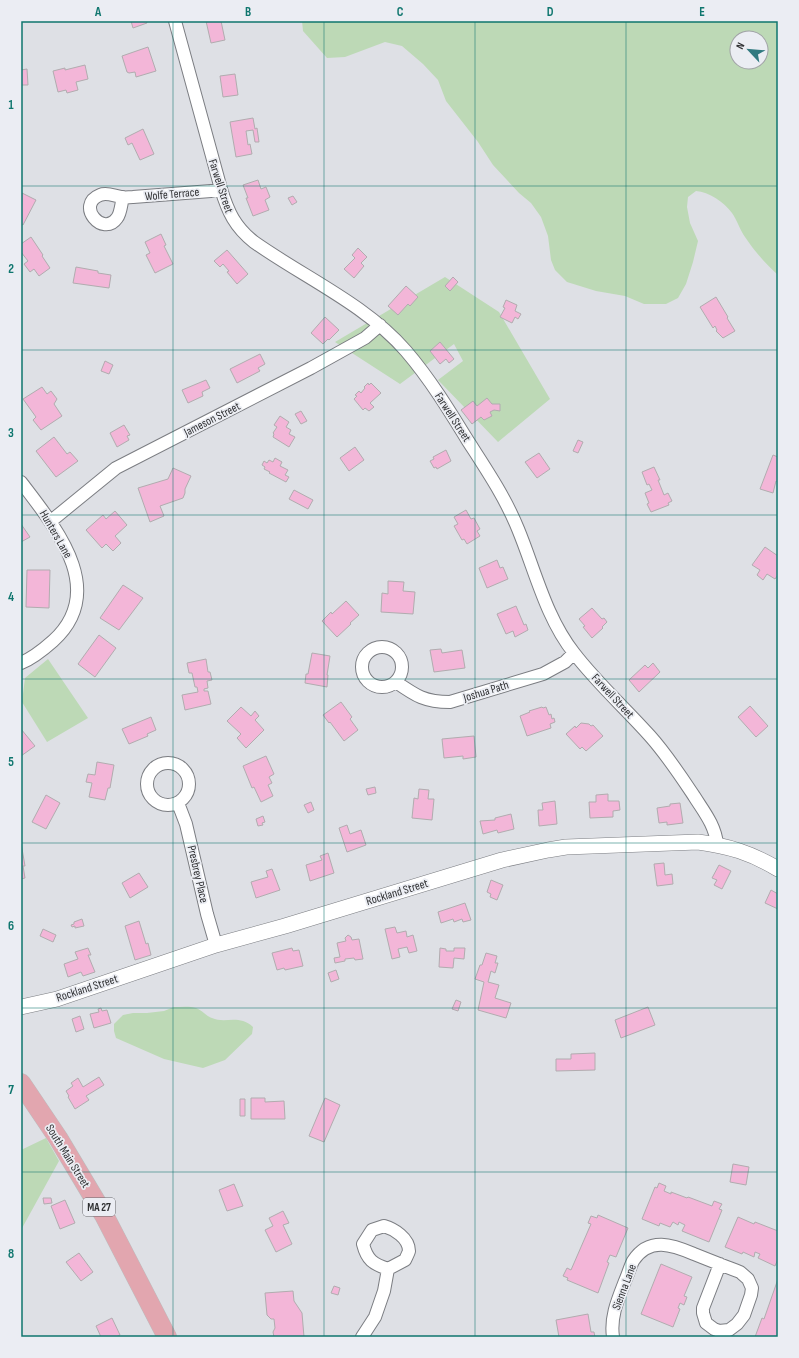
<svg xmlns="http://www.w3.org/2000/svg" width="799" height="1358" font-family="'Sofia Sans Condensed',sans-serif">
  <rect width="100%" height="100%" fill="#dee0e5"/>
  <path fill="#bdd9b6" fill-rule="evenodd" d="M302,21H778V275C765,263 755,252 745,237C740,230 737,220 732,213C724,202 709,192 696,191L688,197L687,207L690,223L698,241L693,262L686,284L678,298L666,304H644L625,296L596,291L567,282L555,270L551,260L548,236L541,217L531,203L519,193L493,165L478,142L446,101L438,80L423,64L402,46L385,42L345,57L327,58L303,31ZM737,38H761V62H737Z
    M445,277L499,312L550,399L498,442L438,380L463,361L454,344L400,384L335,342Z
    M48,659L88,718L47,742L22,702L25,678Z
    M174,1007C181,1007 190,1006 196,1008C202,1010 206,1016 212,1018C225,1024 239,1014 253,1027L252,1034L225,1060L203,1068L164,1059L116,1038L114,1031V1024L123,1015L133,1013H147L164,1011Z
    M46,1138L59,1161L21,1230V1150Z"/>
  <path fill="#f3b6d8" stroke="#b1acaf" d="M131,21H146L147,23L133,28Z
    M206,21H221L225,40L211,43Z
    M148,47L156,71L136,77L135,72L129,73L127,72L122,56Z
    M85,65L88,79L76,82L78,90L67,93L66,90L58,92L53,71L65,68V70Z
    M27,69L28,85H21V70Z
    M235,74L238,95L223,97L220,76Z
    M253,118L255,129L257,128L259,142H255L253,130L246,131L248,145L250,144L252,154L236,157L230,122Z
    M143,129L154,154L140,160L132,143L128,145L125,138Z
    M258,180L261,189L266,187L270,197L265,200L269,210L253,216L246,198H248L243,185Z
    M22,193L36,200L23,225L21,224Z
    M293,196L297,202L292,205L288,198Z
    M161,234L166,245L164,246L173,264L155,273L146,255L150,253L145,242Z
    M31,237L43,255L42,256L50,268L39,276L34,269L30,272L24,264L28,261L21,252V244Z
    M358,248L367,257L361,263L364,266L354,278L344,269L355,258L352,255Z
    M227,250L248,274L237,284L227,272L229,271L223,264L220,267L214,261Z
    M76,267L98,271V273L111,275L109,288L73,283Z
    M453,277L458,282L450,291L445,286Z
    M406,286L418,297L410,306L408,304L398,315L388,306Z
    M716,297L728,317L727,318L735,331L723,338L716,331L717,330L715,326L713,328L700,307Z
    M506,300L517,305L515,311L521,314L518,319L515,317L512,323L500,317L505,308L503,307Z
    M325,317L339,330L329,340L328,339L323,344L311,333Z
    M440,342L454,359L449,363L446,359L440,364L430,351Z
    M260,354L265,364L258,368L260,371L237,383L230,369Z
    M105,361L113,365L109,374L101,371Z
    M206,380L210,388L202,392L203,396L188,403L182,390Z
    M368,383L369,385L371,383L381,393L370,403L374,407L369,411L365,408L363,410L354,399L357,396L355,395L359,391L361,393L365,388L364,387Z
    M42,387L47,394L51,391L57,399L54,404L62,416L41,430L33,420L36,417L23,399Z
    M487,398L492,404H500V411L494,410L490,412L492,416L484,420L481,417L472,424L461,410L473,401L477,406Z
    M301,411L307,421L301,424L295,414Z
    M280,416L289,422L286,427L291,430L289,434L295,437L289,447L273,437L274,434L273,433L277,427L274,425Z
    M124,425L130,435L127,436L129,440L117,447L110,433Z
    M54,437L67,454L70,452L78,461L56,477L36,451Z
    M578,440L583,442L578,453L573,451Z
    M355,447L364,460L349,471L340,458Z
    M446,450L451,461L437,469L436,467L434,468L430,461L434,459L433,457Z
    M539,453L550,469L537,478L525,462Z
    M773,455L778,457V482L776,481L773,493L760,489Z
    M275,458L282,462L280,466L288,470L285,475L289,477L286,482L269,473L270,472L264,469L265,467L262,465L264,461L267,463L269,460L273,462Z
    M654,467L660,480H658L664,495L668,493L672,501L668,503L669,505L651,512L647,504L649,503L645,493L652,490L649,484L647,485L642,472Z
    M173,468L191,476L185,489V493L183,498L160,506L164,516L150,522L138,488L168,479Z
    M294,490L313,500L308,509L289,499Z
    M466,510L471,519L474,518L480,529L477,531L480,536L467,544L464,539L462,540L454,526L458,524L454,517Z
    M115,511L127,525L115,536L121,543L113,551L106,544L102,548L86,530L103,515L106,519Z
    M21,524L30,537L21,542Z
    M765,547L778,556V575L775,579L767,574L763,580L757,575L760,570L752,565Z
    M497,560L500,568L503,567L508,579L487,588L479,568Z
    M27,570H50L49,608L26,607Z
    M388,581L404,582L403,591L415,592L413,614L381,612L382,593L388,594Z
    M123,585L143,598L119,630L100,618Z
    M346,601L359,615L350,623L351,624L337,637L322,621L331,612L332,614Z
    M516,606L524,625L526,624L528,630L515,637L513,631L506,634L497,614Z
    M592,608L602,619L604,618L607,622L602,627L603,628L592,638L583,627L585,626L579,619Z
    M99,635L116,648L95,677L78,664Z
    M441,649L442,653L462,650L465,668L434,672L430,650Z
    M312,653L330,656L327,675H328L327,687L305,683L306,674H308Z
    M206,659L208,672H210L212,680L207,681L208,688L204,689V691H208L211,704L185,710L182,695L198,692L197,687H195L192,673H189L187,663Z
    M653,663L660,672L639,692L629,680L645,665L648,668Z
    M341,702L352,717L350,719L358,730L344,741L330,722L329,723L323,715Z
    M750,706L768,726L756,737L738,717Z
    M241,707L251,716L255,711L259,716L255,720L264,730L246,748L237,738L241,734L227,721Z
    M542,707L543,708L546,707L549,715L551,714L552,719L554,718L555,722L550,724L551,728L527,736L520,716L530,712L529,711Z
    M151,717L156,730L147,734L148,736L129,744L122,729Z
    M581,723L589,724L591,726L593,725L603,736L586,751L582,747L580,749L566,734L575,726L576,728Z
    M21,729L35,746L21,756Z
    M474,736L476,757L463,759V756L444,758L442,739Z
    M266,756L274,774L269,777L272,783L268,785L273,796L261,802L254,787L252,788L243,766Z
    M97,762L114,765L110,788H108L105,800L89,797L92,783L86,782L88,774L95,775Z
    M375,787L376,793L368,795L366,789Z
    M419,789L429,790L428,799H434L432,820L412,818L414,798L418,799Z
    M608,794V801H619L620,810L613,811V817L590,818L589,802H596V795Z
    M46,795L60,803L46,829L32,822Z
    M555,801L557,824L539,826L538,810H543L542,803Z
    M311,802L314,810L308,813L304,805Z
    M680,803L683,823L667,825V822L659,823L657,808L670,806V804Z
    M511,814L514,829L498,833L497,830L483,834L480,821L495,820V818Z
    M263,816L265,822L262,823L263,825L258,826L256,819Z
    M347,825L350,834L361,830L366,845L347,852L339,828Z
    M21,843L25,866H23L25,878L21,879Z
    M328,853L334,873L310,881L306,865L322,860L320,856Z
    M664,863L665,875L672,874L673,884L657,886L654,864Z
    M719,865L731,871L722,889L714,885L717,880L712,878Z
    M272,869L280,890L256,898L251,882L268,877L266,871Z
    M139,873L148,887L130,898L122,883Z
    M491,880L503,885L497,900L490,897L491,894L487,892Z
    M771,890L778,894V909L765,903Z
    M465,903L471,920L463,922L462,919L454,922L453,919L441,923L438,912Z
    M82,919L84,926L75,928V926L72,927L71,925L74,924V922Z
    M139,921L146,944L148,943L151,955L135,960L125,926Z
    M395,927L397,933L406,931L407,937L413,935L417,951L409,953L407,947L398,949L400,957L392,959L385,929Z
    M43,929L56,935L53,942L40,936Z
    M348,935L351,937L352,940L359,939L363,959L355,960L354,958L345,959V961L335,963L334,958L340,957L337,943L346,941L345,938Z
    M88,948L91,955H88L95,972L83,976L81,972L68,977L64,964L78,959L75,952Z
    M292,948L293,951L299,950L303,966L285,970L284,968L277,970L272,953Z
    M440,948L446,949V951H454V948H465L464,959L454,958L453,968L439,967Z
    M486,953L497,956L495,963H498L495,973L491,971L488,982L499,985L495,998L511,1003L506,1018L478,1010L484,982L475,979L480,965H482Z
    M336,970L339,979L331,982L328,973Z
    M456,1000L461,1002L458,1011L452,1009Z
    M648,1007L655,1025L621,1038L615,1020Z
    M101,1008L102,1011L107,1010L111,1023L94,1028L90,1014L99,1012L98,1009Z
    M80,1016L84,1029L76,1032L72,1019Z
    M595,1053V1070L556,1071V1059H571V1054Z
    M99,1077L104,1085L86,1096L89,1100L75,1109L68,1097L69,1096L66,1091L73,1086L71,1083L78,1078L83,1087Z
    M251,1098H265V1102L284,1101L285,1119H251Z
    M325,1098L340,1105L324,1142L309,1136Z
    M240,1099H245V1116H240Z
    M733,1164L749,1167L746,1185L730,1182Z
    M659,1183L666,1186L664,1191L671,1194V1192L687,1198L688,1197L712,1206L714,1201L722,1204L719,1209L722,1210L709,1242L682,1231L685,1225L679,1222L678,1225L673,1222L670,1227L660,1223L659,1226L642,1219L655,1187L657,1188Z
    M234,1184L243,1206L227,1211L219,1190Z
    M43,1198H51L52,1203L44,1204Z
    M65,1200L75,1223L60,1229L51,1206Z
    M283,1211L289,1223L283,1225L292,1244L276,1252L265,1230L273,1226L269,1218Z
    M598,1215L628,1228L616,1257L610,1255L607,1262L609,1263L598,1293L567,1280L568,1278L563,1276L567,1268L571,1270L591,1224L588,1223L591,1216L597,1218Z
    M738,1217L754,1224L755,1222L778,1231V1259L775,1266L758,1258L760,1254L755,1252L754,1257L743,1252L742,1254L725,1247Z
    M79,1253L93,1272L81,1281L66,1262Z
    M661,1264L692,1277L684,1296L687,1297L684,1305L680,1303L678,1308L680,1309L673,1327L641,1314Z
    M778,1279V1337H755L762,1318L764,1319Z
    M334,1286L340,1288L338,1295L331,1293Z
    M293,1291L294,1301L302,1313L304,1337H274L273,1332L275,1328L274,1319H271L267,1315L265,1293Z
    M588,1314L591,1332H594L595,1337H559L556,1320Z
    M112,1318L120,1335L116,1337H101L96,1326Z"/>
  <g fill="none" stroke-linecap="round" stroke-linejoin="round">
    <defs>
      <path id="minor" d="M175,21L221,189C228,212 235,227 254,242C305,278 365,304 406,351C430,379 449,410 468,441C486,469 505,497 518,529C535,570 546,618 574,653C597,683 625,708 650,736C667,755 680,775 694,796C704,812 715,825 717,844
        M123,197C121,204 121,213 117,218C103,238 75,205 100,195C107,192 114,196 121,197C125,198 129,197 133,197L211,191L221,189
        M21,482C55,527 109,590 53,641C44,649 33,658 21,663
        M51,521L116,468L311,368L365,338L380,325
        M362 667a20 20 0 1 1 40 0a20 20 0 1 1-40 0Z
        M396,682C416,696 425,702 450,702L543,674L565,662L574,653
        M147 784a21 21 0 1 1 42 0a21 21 0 1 1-42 0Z
        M178,803L186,824L207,914L216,945
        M384,1226C394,1229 409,1238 409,1251C408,1254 406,1258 405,1260L388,1269C373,1264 367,1260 363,1244L372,1230Z
        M362,1337L375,1317L384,1291L388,1269
        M613,1337C610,1317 618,1299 625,1281C628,1274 630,1267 633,1261C649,1236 673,1245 694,1254C709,1260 724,1266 740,1272L748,1279L752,1288L751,1295L744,1315L737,1324L729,1330L719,1331L714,1329L706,1323L703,1313V1308L720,1264"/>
      <path id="tertiary" d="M21,1007L57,999L216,945L285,926L502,860L548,850L566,847L698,842C729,846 751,853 778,869"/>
      <path id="primary" d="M21,1083L58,1138L104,1215L167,1337"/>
    </defs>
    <use href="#minor" stroke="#7b7d82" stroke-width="14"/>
    <use href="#tertiary" stroke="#7b7d82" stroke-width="16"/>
    <use href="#primary" stroke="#bdbdbe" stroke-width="20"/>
    <use href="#minor" stroke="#fff" stroke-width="12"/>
    <use href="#tertiary" stroke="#fff" stroke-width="15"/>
    <use href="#primary" stroke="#e2a6af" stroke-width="19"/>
  </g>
  <path fill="none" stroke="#0f766e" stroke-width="1" stroke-opacity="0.55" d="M173,21V1337M324,21V1337M475,21V1337M626,21V1337M21,186H778M21,350H778M21,515H778M21,679H778M21,843H778M21,1008H778M21,1172H778"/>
  <g text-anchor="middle" stroke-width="3.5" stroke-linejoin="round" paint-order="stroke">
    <rect fill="#ebedf3" stroke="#68696d" stroke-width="1" x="83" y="1198" width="32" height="18" rx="3"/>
    <g font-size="11" font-weight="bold" fill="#303133">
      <text x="99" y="1211">MA 27</text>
    </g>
    <g font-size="12" fill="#303133" stroke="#ebedf3">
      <text transform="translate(221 186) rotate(72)" y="4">Farwell Street</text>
      <text transform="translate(172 194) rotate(-5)" y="4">Wolfe Terrace</text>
      <text transform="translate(453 417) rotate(57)" y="4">Farwell Street</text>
      <text transform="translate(212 419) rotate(-27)" y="4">Jameson Street</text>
      <text transform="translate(56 534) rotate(60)" y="4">Hunters Lane</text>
      <text transform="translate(486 691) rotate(-17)" y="4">Joshua Path</text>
      <text transform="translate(613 696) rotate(47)" y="4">Farwell Street</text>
      <text transform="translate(198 874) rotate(77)" y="4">Presbrey Place</text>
      <text transform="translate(397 892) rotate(-17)" y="4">Rockland Street</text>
      <text transform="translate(87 988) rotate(-18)" y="4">Rockland Street</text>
      <text transform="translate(68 1156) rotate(58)" y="4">South Main Street</text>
      <text transform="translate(624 1287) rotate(-69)" y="4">Sienna Lane</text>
    </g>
  </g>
  <rect width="799" height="1358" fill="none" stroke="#ebedf3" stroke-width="44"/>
  <g transform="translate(749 50) rotate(296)"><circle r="19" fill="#ebedf3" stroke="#a0a2a6"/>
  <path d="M0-3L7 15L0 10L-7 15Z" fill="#317a80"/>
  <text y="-6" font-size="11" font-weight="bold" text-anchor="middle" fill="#303133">N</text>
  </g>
  <rect x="22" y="22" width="755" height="1314" fill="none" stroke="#0f766e" stroke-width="1.5"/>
  <g font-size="13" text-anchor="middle" font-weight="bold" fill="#0f766e">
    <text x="98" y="16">A</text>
    <text x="248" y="16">B</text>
    <text x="400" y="16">C</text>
    <text x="550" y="16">D</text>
    <text x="702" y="16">E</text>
    <text x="11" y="109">1</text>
    <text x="11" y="273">2</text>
    <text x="11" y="437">3</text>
    <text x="11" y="601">4</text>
    <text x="11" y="766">5</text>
    <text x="11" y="930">6</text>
    <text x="11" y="1094">7</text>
    <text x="11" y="1258">8</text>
  </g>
</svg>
